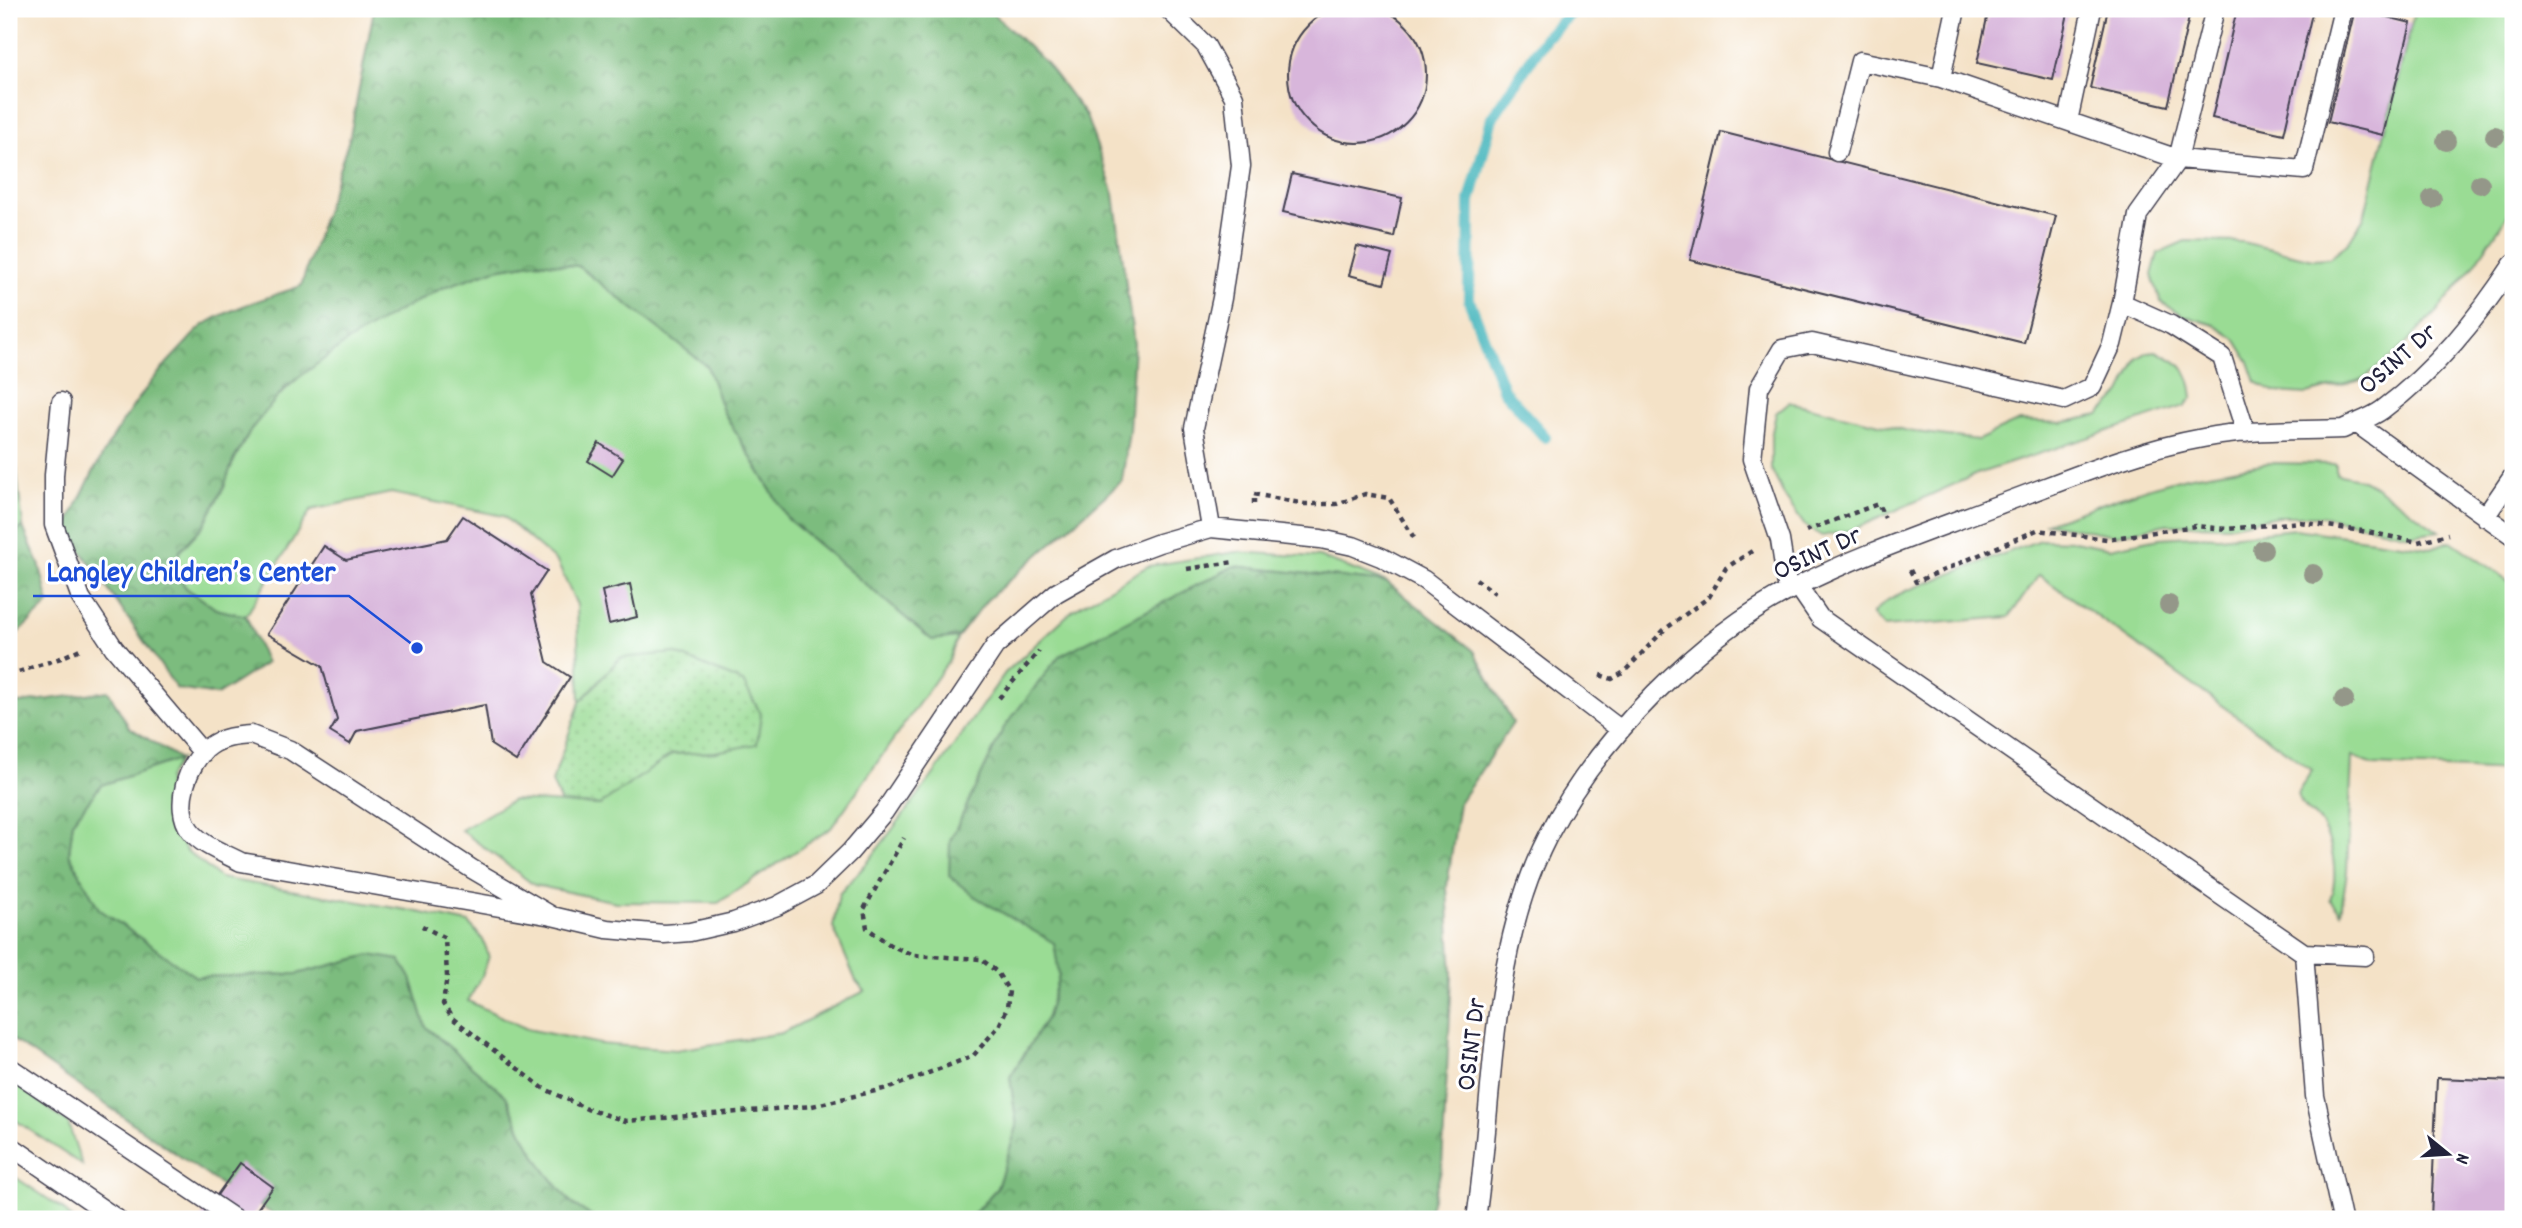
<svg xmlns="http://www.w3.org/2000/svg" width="2522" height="1228" font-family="Dekko,sans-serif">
  <defs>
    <pattern id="forest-crowns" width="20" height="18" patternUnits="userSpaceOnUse" patternTransform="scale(1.75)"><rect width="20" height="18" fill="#7bbc7e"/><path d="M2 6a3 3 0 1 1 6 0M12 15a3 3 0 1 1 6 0" fill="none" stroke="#649868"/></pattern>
    <pattern id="park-dots" width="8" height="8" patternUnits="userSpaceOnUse" patternTransform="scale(1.75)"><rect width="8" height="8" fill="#9adc94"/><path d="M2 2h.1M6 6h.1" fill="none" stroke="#84bc80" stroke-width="1.8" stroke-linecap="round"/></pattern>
  </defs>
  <rect width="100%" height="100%" fill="#fff"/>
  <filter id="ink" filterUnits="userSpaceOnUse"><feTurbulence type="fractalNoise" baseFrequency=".0143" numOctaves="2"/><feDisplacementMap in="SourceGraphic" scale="14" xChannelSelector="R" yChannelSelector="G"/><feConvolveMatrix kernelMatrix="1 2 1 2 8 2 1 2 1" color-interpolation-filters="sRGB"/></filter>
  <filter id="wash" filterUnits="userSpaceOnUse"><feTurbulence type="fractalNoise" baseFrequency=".00686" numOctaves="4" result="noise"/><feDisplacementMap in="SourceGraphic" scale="28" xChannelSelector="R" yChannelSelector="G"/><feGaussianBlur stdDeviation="1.57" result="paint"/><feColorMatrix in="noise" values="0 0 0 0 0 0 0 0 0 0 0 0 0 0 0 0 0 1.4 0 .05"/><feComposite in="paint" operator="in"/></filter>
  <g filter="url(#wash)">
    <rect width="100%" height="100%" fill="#f4e2c7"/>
    <path fill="#9adc94" stroke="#5e7f68" stroke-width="2" d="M2415,9H2513V207L2473,267L2439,309L2396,354L2361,380L2307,394L2275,392L2256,382L2249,362L2235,339L2214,325L2185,316L2161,302L2152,275L2158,253L2185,241L2242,242L2313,259L2329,258L2348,243L2364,217Z
      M538,262L578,266L707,366L723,411L788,519L932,640L958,637L948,662L831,828L718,903L616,902L534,885L461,830L513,800L600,805L672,754L715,752L620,658L580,702L577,605L557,562L503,516L391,493L311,510L246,616C236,614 224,613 215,609C195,599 167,577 179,552C185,540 200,532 206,520C222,490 233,458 251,429C296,362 418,290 496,269C510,266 524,265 538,262Z
      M2156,351C2181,363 2190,368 2193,397L2185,406L1977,474L1852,530L1822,536L1805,526L1785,497L1771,469V437L1776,413L1789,402L1908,431L1978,440L2019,421L2062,423L2099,415L2121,393L2138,358L2148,352Z
      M9,458L16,466L23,527L9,536Z
      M2268,463L2336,464V474L2363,480L2376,487L2439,531L2410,535L2322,516H2277L2227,526L2167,524L2115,535L2046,523L2150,487L2186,477Z
      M2295,529L2430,548L2451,541L2513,584V771L2373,765L2352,757L2347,871L2341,912L2330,899C2339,877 2333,838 2318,820C2310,811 2300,806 2297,794L2312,770L2039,575L2009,617L1884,627L1872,614L1889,599L1906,591L2040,540L2074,541L2110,548L2159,538L2193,536L2219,537Z
      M1236,552L1319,557L1387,582L1234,566L972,797L950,840L974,896L1055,943L1059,975L1047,1017L1010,1077L1017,1127L997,1188L969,1219H596L571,1203L544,1169L525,1138L506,1096L426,1027L411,978L370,956L297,974L196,977L98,909L69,853L73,821L101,785L180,759L168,778L166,812L186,850L220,878L413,911L469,923L483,940L489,956L482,976L468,1001L527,1029L600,1044L676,1050L782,1033L865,991L856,981L833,927L839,894L867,863L931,778L1005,673L1073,610L1148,566Z
      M9,1078L68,1123L82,1165L9,1116Z
      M9,1173L63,1209L72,1219H9Z"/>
    <path fill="url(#forest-crowns)" stroke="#4e6f5c" stroke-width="2" d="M374,9H988L1046,63L1086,116L1114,194L1134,344L1129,431L1122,481L987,600L958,637L932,640L788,519L723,411L707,366L578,266L538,262L496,269L442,288L395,313L347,342L286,387L252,428L233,461L224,487L204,525L179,552L176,569L185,587L216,609L246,616L266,663L217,695L177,689L66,529C95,462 132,397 184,345C191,338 198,328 207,323C236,306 270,297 301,286L350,136Z
      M23,527L40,566L49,604L9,641V536Z
      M1234,566L1387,582L1474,651L1513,723L1459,803L1447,886L1452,975L1442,1167L1427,1219H969L997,1188L1017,1127L1010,1077L1047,1017L1059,975L1054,943L974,896L949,876L950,841L1003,729L1059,656Z
      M108,691L129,727L180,759L101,785L73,821L69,854L99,909L196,977L297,974L370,955L400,960L411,978L426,1027L506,1096L525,1138L544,1169L571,1203L596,1219H281L260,1206L272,1188L224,1187L9,1037V701L20,703Z"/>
    <path fill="url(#park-dots)" stroke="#5e7f68" stroke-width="2" d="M674,653L743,682L761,714L757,744L715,752L672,754L600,805L561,803L552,782L580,702L620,658Z"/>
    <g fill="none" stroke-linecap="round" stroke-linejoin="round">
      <path stroke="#48b7be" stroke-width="12" d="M1545,437L1504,391L1469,300L1470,201L1492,118L1546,37L1575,9"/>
    </g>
    <g id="blocks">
      <path fill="#d8b6db" d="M1288 74a69 69 0 1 1 138 0a69 69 0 1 1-138 0Z
        M1989,9H2069L2053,80L1977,63Z
        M2108,9H2191L2168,106L2090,88Z
        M2237,9H2313L2284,134L2212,118Z
        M2355,9L2411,23L2383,135L2328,122Z
        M1721,132L2056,216L2024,343L1690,260Z
        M1292,174L1402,198L1394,237L1283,212Z
        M1357,246L1392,255L1384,284L1349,275Z
        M599,443L623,459L612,476L588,461Z
        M463,516L547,571L531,595L547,662L570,677L516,761L491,745L485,705L357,731L350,744L330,732L337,720L322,666L267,634L324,546L346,560L447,539Z
        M630,584L637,617L609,624L602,591Z
        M2437,1078L2513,1081V1219H2431Z
        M240,1163L273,1187L250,1219H200Z"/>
    </g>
  </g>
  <g filter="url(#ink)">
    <use href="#blocks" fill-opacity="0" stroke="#423f50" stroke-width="2"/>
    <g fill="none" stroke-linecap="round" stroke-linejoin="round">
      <defs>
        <path id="lane" d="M1168,9L1206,46L1234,97L1241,166L1222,298L1194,428L1211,528
          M1941,78L2178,159L2215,9
          M2068,121L2092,9
          M1837,152L1860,61L1941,78L1956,9
          M61,402L54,475V525L81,598L114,648L203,753
          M2356,423L2513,536
          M2246,433L2222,357L2171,325L2122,303L2138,215L2178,159L2304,170L2343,9
          M2485,517L2513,476
          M1798,586L1820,618L2304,953L2365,956
          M1788,591L1780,540L1752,459L1759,388L1782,349L1812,343L2064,400L2092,387L2112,344L2122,303
          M251,735L290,750L472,869L552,916L241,862C224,853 202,846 190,830C173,807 187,762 210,746C223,737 236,736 251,735Z
          M552,916L607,929L664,934L690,932L734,922L777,906L816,885L850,852L884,812L995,646L1056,593L1116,559L1159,543L1211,528L1321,539L1353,546L1381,557L1424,580L1621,730
          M2304,953L2315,1096L2342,1219
          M9,1067L235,1219
          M9,1145L117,1219
          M1476,1219C1495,1092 1488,953 1548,836C1597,740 1701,634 1798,586C1861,554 1930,531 1995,506C2064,481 2131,451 2203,438C2248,429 2297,431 2343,429C2355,423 2371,418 2382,410C2436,370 2477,319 2513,264"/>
      </defs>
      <use href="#lane" stroke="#423f50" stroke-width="21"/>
      <path stroke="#423f50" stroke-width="4.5" stroke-dasharray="5 5" stroke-linecap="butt" d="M1254,504V494L1305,504H1337L1365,494L1389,498L1416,541
        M1806,531L1878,504L1885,518
        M1187,569L1234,562
        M1910,570L1916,582L2037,530L2107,539L2195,526L2227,529L2300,522L2362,531L2418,542L2448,534
        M1476,579L1495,593
        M9,675L61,658L80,649
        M1600,675L1612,679L1623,673L1664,630L1709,597L1726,568L1752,551
        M999,698L1039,651
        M422,926L445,938L447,976L443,1004L452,1018L543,1088L587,1109L626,1121L812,1106L892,1087L973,1056L999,1026L1007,1008L1009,991L997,972L981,959L913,955L890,945L867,928L864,909L904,838"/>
      <use href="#lane" stroke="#fff" stroke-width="18"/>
    </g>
    <g fill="#949789">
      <circle cx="2495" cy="136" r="10"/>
      <circle cx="2446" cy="141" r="10"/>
      <circle cx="2480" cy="184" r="10"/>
      <circle cx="2432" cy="199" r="10"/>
      <circle cx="2263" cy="550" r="10"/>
      <circle cx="2313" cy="574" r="10"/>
      <circle cx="2169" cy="605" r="10"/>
      <circle cx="2344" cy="700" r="10"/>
    </g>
  </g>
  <g text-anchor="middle" stroke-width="6" stroke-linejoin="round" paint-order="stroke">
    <g font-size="28" fill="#22223b" stroke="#fff">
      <text transform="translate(2396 357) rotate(-41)" y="10">OSINT Dr</text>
      <text transform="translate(1816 551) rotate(-25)" y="10">OSINT Dr</text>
      <text transform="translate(1469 1044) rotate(-83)" y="10">OSINT Dr</text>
    </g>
  </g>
  <path fill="none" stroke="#1d4ed8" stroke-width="2.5" d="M417 648L349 596H33"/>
  <circle fill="#1d4ed8" stroke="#fff" stroke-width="2.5" cx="417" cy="648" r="7"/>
  <g font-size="30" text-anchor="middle" font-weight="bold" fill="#1d4ed8" stroke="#fff" stroke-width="6" stroke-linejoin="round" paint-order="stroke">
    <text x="191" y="581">Langley Children’s Center</text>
  </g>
  <rect width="2522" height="1228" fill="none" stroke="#fff" stroke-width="35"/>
  <g transform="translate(2448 1154) rotate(108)" stroke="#ffffff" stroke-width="5" paint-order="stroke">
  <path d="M0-5L12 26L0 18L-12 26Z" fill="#22223b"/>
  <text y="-10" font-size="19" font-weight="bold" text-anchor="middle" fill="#22223b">N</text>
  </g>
</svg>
